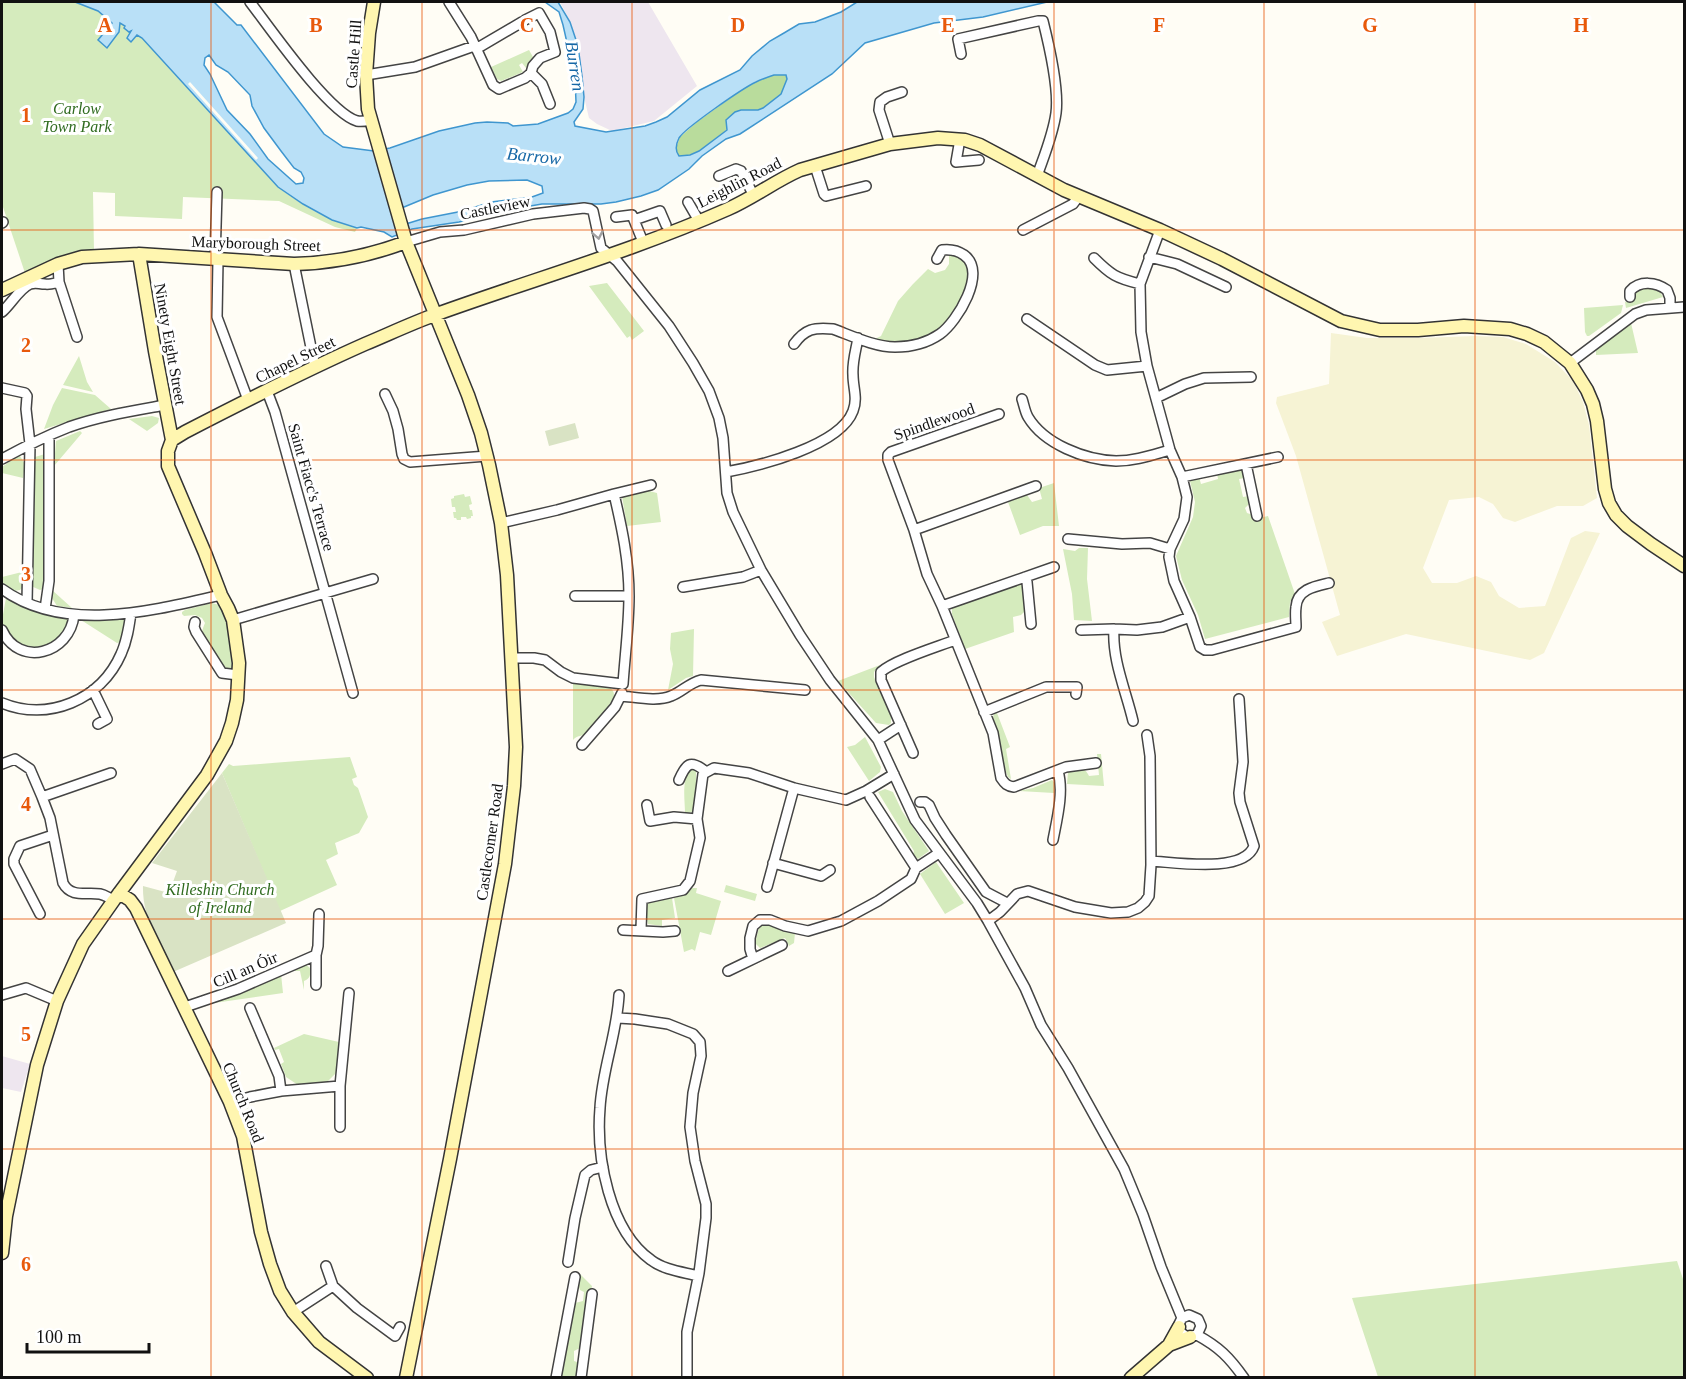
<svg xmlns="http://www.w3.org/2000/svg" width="1686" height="1379" font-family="'Times New Roman',serif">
  <rect width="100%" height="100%" fill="#fffdf5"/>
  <path fill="#eee6ef" d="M560,2H648L697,86L654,121L612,131L597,124L589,118L584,97L578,46L570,22Z
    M2,1056L30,1064L21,1092L2,1088Z"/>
  <path fill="#f6f3d4" d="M1331,333L1367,338H1420L1475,336L1503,337L1526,344L1555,362L1573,381L1583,402L1589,425L1597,498L1583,506H1557L1515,522L1503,518L1493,504L1479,497L1449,500L1423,568L1432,583H1457L1476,576L1491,582L1499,596L1519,608L1545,606L1571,538L1585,531L1600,533L1544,653L1530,660L1406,634L1337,656L1322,622L1340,615L1296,456L1276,403L1277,397L1329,384Z"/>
  <path fill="#d5ebbd" d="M2,2H75L98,11L112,23L119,27L120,22L132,31L128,38L137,35L142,38L278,187C304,207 326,219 357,228L355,232L335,227L279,201L183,197L182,219L115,216V193L93,192L94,252L25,273L2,204Z
    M529,50L533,57L526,68L522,63L519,65L523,72L501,81L497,79L491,67Z
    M949,254C955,256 961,256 965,262C976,279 954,318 940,329C936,333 929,337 924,339C906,345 890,344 873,340L881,336L898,301L913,284L928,269L935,273L945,270L949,264Z
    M607,283L644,331L632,340L630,336L627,338L589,286Z
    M1638,287L1658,288L1663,297L1626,308L1625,302L1633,301V290Z
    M1623,305L1621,313L1589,336H1587L1585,332L1584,308Z
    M1631,323L1638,353L1596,355V350Z
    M79,356L87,382L93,392L63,385Z
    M62,388L95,395L111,409L44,429L53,405Z
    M152,416L159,418L158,423L147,431L129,419Z
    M80,431L82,433L54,466L56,441Z
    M45,454L43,589L40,590L31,586L34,460L35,457Z
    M20,456L25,464L23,478L2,473V467L16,457Z
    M1236,470L1242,471L1245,478L1239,479L1243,497L1249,496L1250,503L1245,508L1247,513L1253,515L1255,519L1268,516L1295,594L1290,602L1289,617L1205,639L1198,615L1182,580L1176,556L1193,517L1195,502L1190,481L1199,477L1201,484L1218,479L1217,473Z
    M1054,483L1059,526H1043L1020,535L1008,502L1027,495L1032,502L1042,499L1039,488Z
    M645,490L657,493L661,522L627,526L622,496Z
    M464,494L465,497L470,496L472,504L469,505L470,510H472L473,516H471V518L467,519L466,517H461V520H457L456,518H454L453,512H456L455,507H452L451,499L454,498V496Z
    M1079,548H1088L1087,579L1092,621L1074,620L1072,594L1063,549L1075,551Z
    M22,572V588L20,590L14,591L2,582V577Z
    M1017,584L1021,585L1024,588L1025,611L1021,615L1013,617L1014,632L965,649L952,614V606Z
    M52,590L72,608L57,606L52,598Z
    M6,598L19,604L70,618L71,621L56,643L33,649L16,643L5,632L2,620Z
    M212,603L219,605C230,620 232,652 232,671C220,667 208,649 203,638C201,632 203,628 205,623L202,618L195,615L184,616L182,614V612L185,610Z
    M81,620H124L126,623L121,642L117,643Z
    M694,629L693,676L686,678L668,690L673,664L670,649L671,633Z
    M880,665L874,672V677L891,717V723L889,725L876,723L838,681Z
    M573,682L610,687C613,691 614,691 614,696C613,702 591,731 585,734C580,737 577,735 573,740Z
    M997,713L1010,747L1006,749L1011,779L1008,777L1006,772L993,717L994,714Z
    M865,737L881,767L880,772L869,781L847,747L855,745Z
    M1097,754H1101L1104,786L1067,784L1068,772C1076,768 1085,766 1089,776L1099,775Z
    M350,757L357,777L352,779L354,785L358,788L368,817L359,833L335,843L338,854L326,860L337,885L280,911L222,773L229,764L233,766Z
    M691,769L696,770V793L693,811L688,814L685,813C685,800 681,779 691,769Z
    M1052,780L1054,782V793L1019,791L1033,788Z
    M885,789L893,792L902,811L929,851L918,859L913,855L914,851L878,792Z
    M936,862L964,903L945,914L920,874Z
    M726,885L757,894L755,901L724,892Z
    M692,888H697L696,893L721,901L711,935L700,932L695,951L692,949L684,952L674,898L685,895Z
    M672,898L675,918L662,920V926L648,924L645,911L646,905L648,903Z
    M762,925H768L795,933L794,943L789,946L785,938L760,948L755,943L759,928Z
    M304,963L310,968C311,974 310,979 304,981V990L300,971H295L294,969Z
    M281,974L283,993L214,1003Z
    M304,1034L339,1042L336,1073L327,1082L298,1085L286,1077L281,1064L284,1062L279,1049L275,1050L274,1048Z
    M251,1106L255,1138L249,1140L242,1112Z
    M1677,1261L1684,1282V1377H1378L1352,1298Z
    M580,1274L592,1286L582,1347L574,1351V1361L580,1363L578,1377L560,1378L575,1303L583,1301L584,1292L580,1290L578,1284Z"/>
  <path fill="#b9dc9c" d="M774,75H786L787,79L782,94L763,108L758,110H741L723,134L699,151L690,155L679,156L675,151L680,137L697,122L743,89L766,77Z"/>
  <path fill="#d9e3c4" d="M575,423L579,438L549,446L545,431Z
    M222,773L286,923L173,972C160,946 142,917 143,886L169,893L177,871L152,863Z"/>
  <path fill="#b9e0f7" stroke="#3f96cf" stroke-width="1.5" fill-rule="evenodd" d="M75,2H214L237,25H241L324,134L343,147L374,151L390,148L439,131L475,123L487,122L508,123L513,126L526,125L538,124L568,113L573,109L576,102L575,78L563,25L559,12L545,2H558L570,22L578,46L582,76L584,97L583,109L574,122L575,126L606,132L645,126L656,122L667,117L700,90L740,70L752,56L770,41L784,33L799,24L815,22L841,12L857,2H1047L983,17L934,23L865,43L832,74L740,134L726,139L702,156L689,169L658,190L641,196L616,202L601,204H542L501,211L459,222L412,229L392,237L384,232L361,227L357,228L332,220L303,204L278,187L142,38L137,35L131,42L127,38L131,31L129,32L124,28L125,26L120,23L119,32L107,48L98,40L112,23L98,11ZM209,55L216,65L228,72L250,95L252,106L264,128L281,151L294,168L301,172L304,178L303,183L296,184L268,159L250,134L227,110L210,74L204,65L205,58ZM774,75H786L787,79L781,94L763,108L758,110H741L735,112L726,120L727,130L699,151L690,155L679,156C675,151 676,144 679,138C685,128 743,88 756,82C762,79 768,77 774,75ZM527,180L542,186L543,193L532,197L491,202L463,211L422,219L396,227L392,212L433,195L467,185L489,181Z"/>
  <path fill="#fffdf5" d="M190,82L258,158L256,160L188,84Z"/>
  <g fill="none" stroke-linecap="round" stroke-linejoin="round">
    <defs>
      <path id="street" d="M250,2C270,28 328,112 357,121C362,122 366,121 371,120
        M449,2L471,37L493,85L499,89L525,78L531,73L533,66L540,58L555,52L550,32L539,13L525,20
        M476,49L522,22
        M961,54L958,39L1038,21H1043C1049,45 1059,90 1056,113C1053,135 1044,156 1037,176
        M531,73L542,84L550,104
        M366,75L415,67L474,46
        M960,139L956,162L979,160
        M890,144L879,110L880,102L887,97L902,92
        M815,166L824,194L826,196L866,186
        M719,176L736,169L741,171L754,196
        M688,202L699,221
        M616,217L632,215L643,242
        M634,220L660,211L666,225
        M2,223L3,222
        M1023,230L1073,204L1079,196
        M1160,230L1140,284L1141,332L1147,366L1170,450L1182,477L1187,497L1184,519L1170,549L1169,557L1174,581L1190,617L1200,647L1205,650H1212L1296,627C1296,620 1295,614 1296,607C1297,589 1316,586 1329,583
        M406,242L440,232L464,230L533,214L584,208L590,209L593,211L601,248L617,261L669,326L693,363L709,391L719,418L723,438L727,493L733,512L761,570L800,635L830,680L878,740L915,820L977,903L988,921L1025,988L1041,1025L1068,1068L1124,1169L1143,1215L1161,1267L1182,1318L1179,1324V1331L1187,1337L1197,1335L1201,1326L1198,1319L1189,1315L1182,1318
        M1149,257L1177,264L1226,287
        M1094,258C1111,275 1116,278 1140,284
        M215,260L217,192
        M218,260L217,317L248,400
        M294,264L315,367
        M59,282L77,337
        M1630,297V291C1640,280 1656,282 1667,290L1670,298V308
        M2,312C11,304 20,288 30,284C36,282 39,284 45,284C49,285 55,283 59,282L58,264
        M1027,319L1095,365L1107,370L1147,366
        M794,344C805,329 814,327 833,329C852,336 875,347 895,347C910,347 927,343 940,334C957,322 988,272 964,255C957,250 950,249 942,250L937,259
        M1570,363L1635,314L1646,310L1684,307
        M2,388L25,393L27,396L26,409L30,444L27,603
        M267,391L275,412L353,693
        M385,394L393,411L398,429L402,454L404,459L410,462L487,456
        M1156,398L1185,384L1204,378L1251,377
        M1022,399C1024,405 1025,412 1028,417C1044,444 1085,460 1116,461C1135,461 1152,455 1170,450
        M999,414L891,452L888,455V460L914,530L927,574L942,606L993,733L1001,778C1005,784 1007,786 1014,787L1066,767L1096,763
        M2,459C24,447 46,436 69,427C100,416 132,411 165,405
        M1246,464L1257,516
        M726,472C759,466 840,446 853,411C858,398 853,388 853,375C852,362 856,350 858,338
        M1182,477L1278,457
        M614,494L651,485
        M501,523L557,510L614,494C622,528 629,561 629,596C629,625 625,655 623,684L573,678L561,672L545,660L534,658H512
        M914,530L1036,486
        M1068,539L1122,544L1150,543L1170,549
        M1025,577L1027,582L1031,624
        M683,587L743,577L761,570
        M2,589C64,634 152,611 221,595
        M575,596H629
        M942,606L1054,567
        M45,609L49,581V436
        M233,620L373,579
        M195,622L194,627L196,632L222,673L238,675
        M1114,629C1112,660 1126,691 1133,721
        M2,630C19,668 70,654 74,615
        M1081,630L1114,629L1137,630L1162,627L1190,617
        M93,690L107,719L98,724
        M621,696C635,697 658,702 671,696C682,692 689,683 701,680L805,690
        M2,703C48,722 101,700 121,654C127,641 129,627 131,613
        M984,712L1046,687H1077L1076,694
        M878,740L901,725
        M582,745L615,707L622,693
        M913,753L881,680V672C894,660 937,647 955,640
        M2,764L15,759L30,769L42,797L50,818L63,883C71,898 86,892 100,894C105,895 109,898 114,900
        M679,780C686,764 690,759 705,771
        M42,797L111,773
        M920,802H925L929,805L935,818L946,835L986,892L1007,903
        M647,805L650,821L674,817L697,819
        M1053,840C1057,819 1064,792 1058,771
        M1151,861C1174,862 1244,874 1254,846L1240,802L1239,793L1243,762L1239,699
        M773,863L821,876L830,870
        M916,868L939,853
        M767,887L794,788
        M40,914L14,864V859L20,846L53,835
        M988,921L1000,912L1017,894L1028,891L1075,907L1111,913L1128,912L1138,908L1145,902L1149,896L1151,865L1150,756L1147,735
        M623,930L663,932L675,931
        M641,930L642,899L683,890L690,881L700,838L697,819L703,774L714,768L749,773L794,788L846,800L866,791L894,774
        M316,955V985
        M753,959L750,949V938L753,926L760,920H770L785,926L808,931L841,921L878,901L911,879L916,868L870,797
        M728,971L782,945
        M2,995L26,988L57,1001
        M619,995C617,1034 602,1070 600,1108C596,1157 609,1230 651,1260C664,1270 683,1272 698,1276
        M185,1007L238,989L316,955L318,946L319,914
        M250,1008L279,1076L281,1091
        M618,1018L635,1019L668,1024L693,1034L700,1042L701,1056L693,1093L690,1127L695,1161L706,1204V1218L699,1273L687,1332V1378
        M340,1086V1127
        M230,1102L250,1097L281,1091L340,1086L349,993
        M568,1262L575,1218L585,1175L591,1170L603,1167
        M333,1286L357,1308L395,1336L400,1327
        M293,1312L333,1286L326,1266
        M1197,1335C1219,1347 1229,1357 1244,1378
        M556,1378L575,1277
        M581,1378L592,1294"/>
      <path id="secondary" d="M374,2L369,33L366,75L368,109L406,242L468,395L481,433L489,465L501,523L507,575L516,747L514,786L505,864L450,1159L406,1378
        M139,254L155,351L172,440
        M2,290L58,264L82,257L139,254L294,264C333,263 369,256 406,242
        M172,440L185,432C245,401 304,371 365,344C389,334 412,323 437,314C534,279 633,251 728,209C753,198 775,181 800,170L890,144L938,138L965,140L980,145L1064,190L1160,230L1222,259L1341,321L1380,330H1418L1464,326L1510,329L1527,334L1544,342L1570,363L1587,390L1593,404L1597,421L1605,489L1609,503L1616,515L1627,526L1651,544L1684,566
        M119,893L130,900L136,908L230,1102L243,1136L261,1232L270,1264L280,1291L293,1312L319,1342L367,1378
        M2,1253L6,1216L37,1065L57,1001L83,944L114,900L207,775L226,741L232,723L237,700L239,663L233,620L228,608L221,595L205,553L168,466V451L172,440
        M1169,1345L1179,1327
        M1131,1378L1169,1345L1190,1337"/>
    </defs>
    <use href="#street" stroke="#444" stroke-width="12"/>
    <use href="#secondary" stroke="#333" stroke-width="15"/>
    <use href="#street" stroke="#fff" stroke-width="9"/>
    <use href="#secondary" stroke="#fff6b0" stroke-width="12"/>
  </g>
  <defs><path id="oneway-chevron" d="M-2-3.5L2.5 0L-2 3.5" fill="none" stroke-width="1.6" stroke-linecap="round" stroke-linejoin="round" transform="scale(1.5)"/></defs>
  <use stroke="#a0a0a0" href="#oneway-chevron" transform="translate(598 235) rotate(79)"/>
  <path fill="none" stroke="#e8590c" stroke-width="1.5" stroke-opacity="0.55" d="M211,2V1378M422,2V1378M632,2V1378M843,2V1378M1054,2V1378M1264,2V1378M1475,2V1378M2,230H1684M2,460H1684M2,690H1684M2,919H1684M2,1149H1684"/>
  <g text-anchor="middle" stroke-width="6" stroke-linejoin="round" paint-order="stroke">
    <g font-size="16" fill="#111" stroke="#fff">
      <text transform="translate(353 54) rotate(-86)" y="6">Castle Hill</text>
      <text transform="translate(739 182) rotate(-27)" y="6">Leighlin Road</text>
      <text transform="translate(495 207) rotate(-11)" y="6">Castleview</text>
      <text transform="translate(256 243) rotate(2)" y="6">Maryborough Street</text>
      <text transform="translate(171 344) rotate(80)" y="6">Ninety Eight Street</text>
      <text transform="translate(295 359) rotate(-26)" y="6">Chapel Street</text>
      <text transform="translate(934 421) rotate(-19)" y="6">Spindlewood</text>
      <text transform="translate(312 487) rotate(74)" y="6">Saint Fiacc's Terrace</text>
      <text transform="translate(489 842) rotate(-82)" y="6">Castlecomer Road</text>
      <text transform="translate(245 969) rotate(-23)" y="6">Cill an Óir</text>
      <text transform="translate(244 1102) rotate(68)" y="6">Church Road</text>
    </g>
    <g font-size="16" font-style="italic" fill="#2f6b1f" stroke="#fff">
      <text x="77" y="114">Carlow<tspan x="77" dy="18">Town Park</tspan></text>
      <text x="220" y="895">Killeshin Church<tspan x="220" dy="18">of Ireland</tspan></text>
    </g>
    <g font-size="18" font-style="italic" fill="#1768a6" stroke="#fff">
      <text transform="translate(575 66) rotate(81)" y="6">Burren</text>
      <text transform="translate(534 156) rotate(6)" y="6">Barrow</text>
    </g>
  </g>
  <g font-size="20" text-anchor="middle" font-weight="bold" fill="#e8590c" stroke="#fff" stroke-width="6" stroke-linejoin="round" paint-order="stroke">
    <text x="105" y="32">A</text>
    <text x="316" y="32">B</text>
    <text x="527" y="32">C</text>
    <text x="738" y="32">D</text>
    <text x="948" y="32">E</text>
    <text x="1159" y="32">F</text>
    <text x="1370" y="32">G</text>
    <text x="1581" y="32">H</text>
    <text x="26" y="122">1</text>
    <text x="26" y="352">2</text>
    <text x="26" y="581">3</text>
    <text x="26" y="811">4</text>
    <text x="26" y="1041">5</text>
    <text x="26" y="1271">6</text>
  </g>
  <rect width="1686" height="1379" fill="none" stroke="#111111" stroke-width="6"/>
  <path d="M27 1343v9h122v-9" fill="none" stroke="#111111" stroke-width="3"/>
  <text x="36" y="1343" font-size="18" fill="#111111" stroke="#ffffff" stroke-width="4.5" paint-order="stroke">100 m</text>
</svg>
